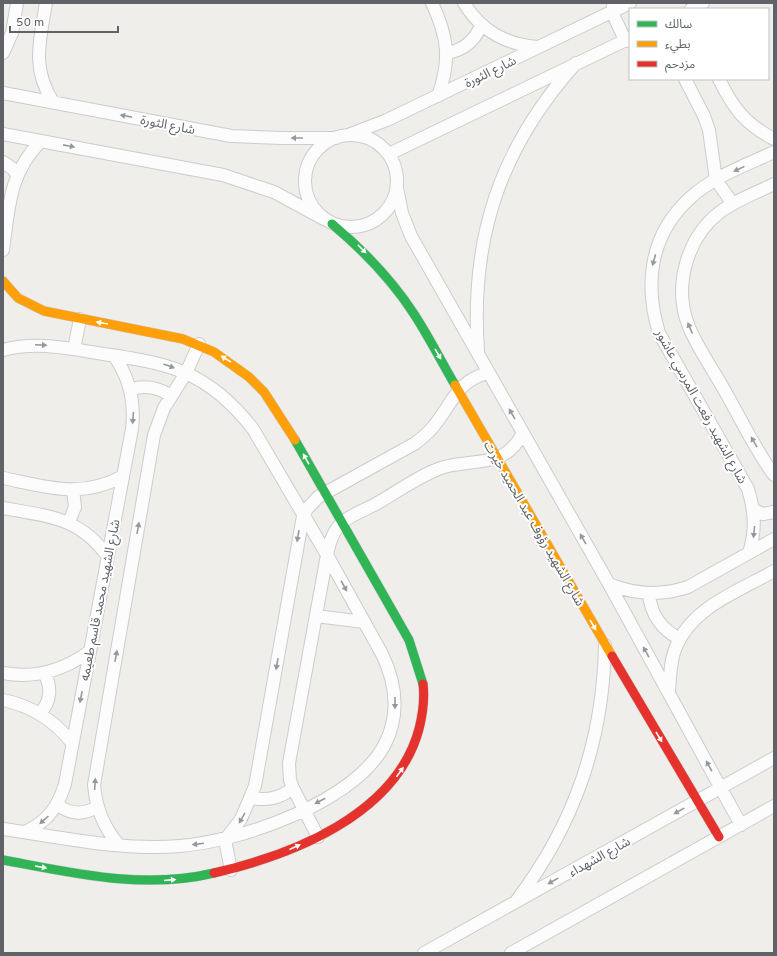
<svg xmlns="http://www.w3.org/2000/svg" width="777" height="956" font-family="Overpass,'Noto Sans Arabic',sans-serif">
  <rect width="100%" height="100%" fill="#efeeea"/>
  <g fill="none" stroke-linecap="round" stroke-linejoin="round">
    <defs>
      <path id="street" d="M46,3C40,40 31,68 53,102
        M432,3C448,37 451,60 438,96
        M464,3C481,31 505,44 537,47
        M613,5L612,12L625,40L630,41
        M691,9L703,3
        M3,53L12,33L17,3
        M447,53C464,50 475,41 481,25
        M685,79L704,116L709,130L716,180L733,204
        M719,79C733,108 745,124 774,139
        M3,93L231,136L283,138H336
        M3,134L223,175L274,192L324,219
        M305 181a46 46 0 1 1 92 0a46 46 0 1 1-92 0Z
        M348,135L387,120L630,3
        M389,154L630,38
        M3,162L13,169L17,175
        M774,184C756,193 736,200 720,212C686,238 673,288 689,327C698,348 711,367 722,386C739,415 754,448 774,475
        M397,188L402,213L411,236L609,584L741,825
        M3,250C9,207 9,173 41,141
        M74,349L80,319
        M3,350C33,342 61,347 91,352C164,363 205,367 253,429L327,555L382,654C396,683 400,714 385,744C355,802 242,841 180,846C121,851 61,837 3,829
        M478,351C470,238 500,148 576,63
        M131,389C146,385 158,387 171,396
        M3,478C47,487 82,499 123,476
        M3,508C47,516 80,517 108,557
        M754,510L763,514L774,512
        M69,522L75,507L73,490
        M749,553C756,531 755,512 748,489L659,333C644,284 650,235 689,199C712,177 746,165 774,152
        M609,584C636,595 661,596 688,587L774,539
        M649,594C651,615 661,629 680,639
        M316,616L364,622
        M3,673C35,679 63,671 90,651
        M669,693C670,678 670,661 676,647C692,607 739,591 774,571
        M3,700C32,706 54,720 72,743
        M40,713C51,702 52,687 44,673
        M252,798C268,801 280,798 293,788
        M57,804C70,815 83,815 97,807
        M25,832C47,822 58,807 65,784L132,429C135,402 130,378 114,356
        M318,837L293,788L290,780L289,763L327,555C329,544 333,530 343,522C351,515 364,510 374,505C396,493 421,474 444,467C477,458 504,469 523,433
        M119,845C103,827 96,808 94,785L154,435L164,408L186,373L199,344
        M231,870L225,840L241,819L255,786L303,516L307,509L318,497L414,444C421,439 427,434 433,427C452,405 456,380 489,373
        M517,900C575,823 603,741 605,645
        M424,953L774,758
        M511,953L774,806"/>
      <path id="fast" d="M332,224C363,250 392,280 414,314C429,337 441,361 455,385
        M295,440L409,640L423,684
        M3,860C73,873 143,890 214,873"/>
      <path id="slow" d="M3,281L18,298L44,311L183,339L214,352L249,377L264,392L295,440
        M455,385L612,656"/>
      <path id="jam" d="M612,656L719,837
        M214,873C292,855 396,815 419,729C423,713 425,700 423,684"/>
    </defs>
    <use href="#street" stroke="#cbcccc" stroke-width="14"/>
    <use href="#fast" stroke="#cacacb" stroke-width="10"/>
    <use href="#slow" stroke="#cacacb" stroke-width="10"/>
    <use href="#jam" stroke="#cacacb" stroke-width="10"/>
    <use href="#street" stroke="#fdfcfc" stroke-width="12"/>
    <use href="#fast" stroke="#30b455" stroke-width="9"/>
    <use href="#slow" stroke="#ff9f0a" stroke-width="9"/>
    <use href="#jam" stroke="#e5322d" stroke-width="9"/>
  </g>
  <defs><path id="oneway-solid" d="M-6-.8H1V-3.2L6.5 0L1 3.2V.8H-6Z"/></defs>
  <g fill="#96999c">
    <use href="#oneway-solid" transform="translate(126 116) rotate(-169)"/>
    <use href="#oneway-solid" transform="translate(297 138) rotate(180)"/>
    <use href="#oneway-solid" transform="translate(69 146) rotate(11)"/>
    <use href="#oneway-solid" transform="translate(739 169) rotate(154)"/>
    <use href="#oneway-solid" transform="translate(654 260) rotate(105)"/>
    <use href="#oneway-solid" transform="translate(690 328) rotate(-113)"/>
    <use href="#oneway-solid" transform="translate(41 345) rotate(3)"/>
    <use href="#oneway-solid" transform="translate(169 366) rotate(20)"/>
    <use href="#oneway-solid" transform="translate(512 414) rotate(-120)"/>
    <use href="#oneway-solid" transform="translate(133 418) rotate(94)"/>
    <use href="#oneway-solid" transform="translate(754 442) rotate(-120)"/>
    <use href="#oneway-solid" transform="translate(138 528) rotate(-80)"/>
    <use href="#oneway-solid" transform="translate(754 532) rotate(96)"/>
    <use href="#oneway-solid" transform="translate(298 536) rotate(100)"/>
    <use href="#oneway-solid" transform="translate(583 539) rotate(-120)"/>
    <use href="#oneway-solid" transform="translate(344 586) rotate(61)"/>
    <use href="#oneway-solid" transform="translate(646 652) rotate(-119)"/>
    <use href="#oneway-solid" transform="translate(116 656) rotate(-80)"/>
    <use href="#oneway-solid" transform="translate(277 664) rotate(100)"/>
    <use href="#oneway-solid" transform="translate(81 697) rotate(101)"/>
    <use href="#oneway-solid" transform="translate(395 703) rotate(90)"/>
    <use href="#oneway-solid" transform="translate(709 766) rotate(-119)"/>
    <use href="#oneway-solid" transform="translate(95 784) rotate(-86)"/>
    <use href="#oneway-solid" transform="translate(320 801) rotate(152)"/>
    <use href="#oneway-solid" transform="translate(679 811) rotate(151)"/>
    <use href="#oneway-solid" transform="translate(242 818) rotate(120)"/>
    <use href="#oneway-solid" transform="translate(44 820) rotate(138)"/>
    <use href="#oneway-solid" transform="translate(198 844) rotate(173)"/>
    <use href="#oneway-solid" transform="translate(553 881) rotate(151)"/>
  </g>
  <g fill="#fff">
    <use href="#oneway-solid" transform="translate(362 249) rotate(45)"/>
    <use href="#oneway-solid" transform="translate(102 323) rotate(-170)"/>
    <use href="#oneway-solid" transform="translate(438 354) rotate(60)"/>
    <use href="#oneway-solid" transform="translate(226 359) rotate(-148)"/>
    <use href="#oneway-solid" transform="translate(306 459) rotate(-119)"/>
    <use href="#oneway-solid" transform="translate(593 625) rotate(60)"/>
    <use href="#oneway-solid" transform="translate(659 737) rotate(59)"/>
    <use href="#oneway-solid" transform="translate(400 772) rotate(-54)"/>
    <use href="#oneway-solid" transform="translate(295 847) rotate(-24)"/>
    <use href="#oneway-solid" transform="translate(41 867) rotate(10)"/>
    <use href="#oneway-solid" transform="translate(170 880) rotate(-5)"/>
  </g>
  <g text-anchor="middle" stroke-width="4" stroke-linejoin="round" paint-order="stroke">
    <g font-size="13" fill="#5f6368" stroke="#fff">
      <text transform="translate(490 71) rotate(-26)" y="5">شارع الثورة</text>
      <text transform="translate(168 124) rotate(11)" y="5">شارع الثورة</text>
      <text transform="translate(702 406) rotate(61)" y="5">شارع الشهيد رفعت المرسي عاشور</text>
      <text transform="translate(535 523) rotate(60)" y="5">شارع الشهيد رؤوف عبد الحميد خيرت</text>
      <text transform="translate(99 600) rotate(-79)" y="5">شارع الشهيد محمد قاسم طعيمه</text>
      <text transform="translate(599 856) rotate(-29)" y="5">شارع الشهداء</text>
    </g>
  </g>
  <rect width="777" height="956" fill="none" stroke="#5f6368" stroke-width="8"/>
  <rect x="629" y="8" width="140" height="72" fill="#ffffff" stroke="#bfc1c3"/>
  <rect x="637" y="21" width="20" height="6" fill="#30b455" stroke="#bfc1c3"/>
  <text x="665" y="28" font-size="12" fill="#5f6368">سالك</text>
  <rect x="637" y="41" width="20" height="6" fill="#ff9f0a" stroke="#bfc1c3"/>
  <text x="665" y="48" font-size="12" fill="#5f6368">بطيء</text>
  <rect x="637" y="61" width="20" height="6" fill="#e5322d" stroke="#bfc1c3"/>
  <text x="665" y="68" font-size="12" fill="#5f6368">مزدحم</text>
  <path d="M10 26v6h108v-6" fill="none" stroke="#5f6368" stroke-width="2"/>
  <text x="16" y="26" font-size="12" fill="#5f6368" stroke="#ffffff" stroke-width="3" paint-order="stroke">50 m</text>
</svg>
